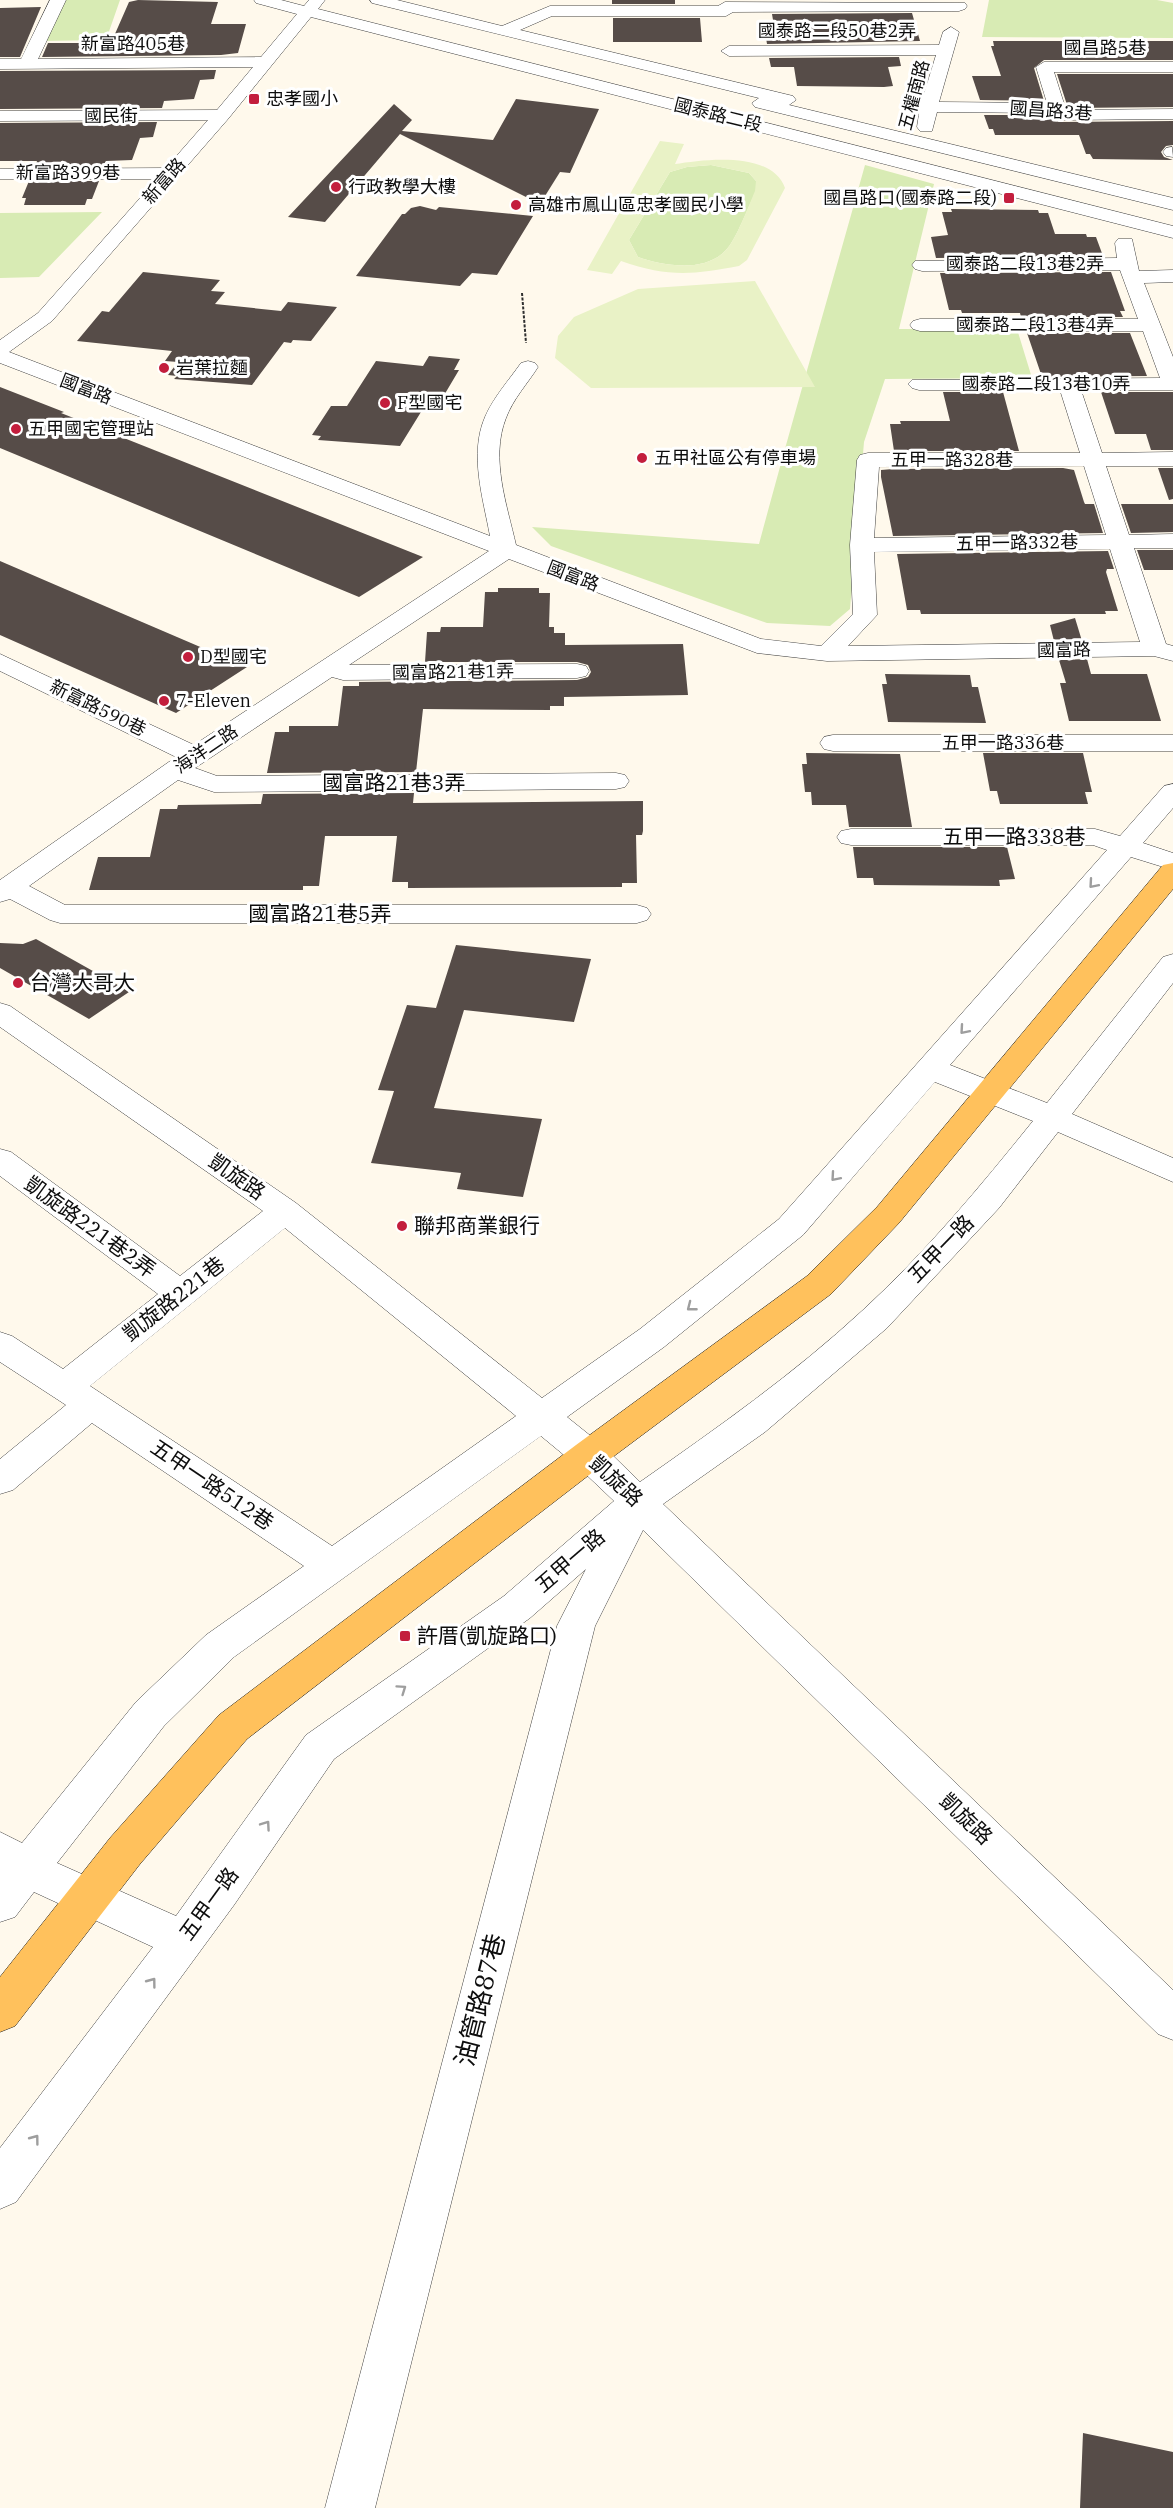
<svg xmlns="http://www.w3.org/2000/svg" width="1173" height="2508" font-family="'IBM Plex Serif','Noto Sans TC',serif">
  <rect width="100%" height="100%" fill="#fff9ec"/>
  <path fill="#d8ebb4" d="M56,0H120L106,40L40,41Z
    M989,0H1157L1173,3V38L982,37Z
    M711,165L749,173L756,181V191C749,205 736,240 726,250C705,273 664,266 638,257L629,240L670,172L687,167Z
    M865,165L934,184L899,329H1017L1032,378L885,379L864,442L850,609L830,626L767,623L551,546L532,527L759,544C793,417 830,291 865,165Z
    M102,212L39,277L0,278V213Z"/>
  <path fill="#e9f2c6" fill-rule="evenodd" d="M660,141L684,144L675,164C706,159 772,151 785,188L747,260L739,266C692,275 667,277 621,261L612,274L587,270ZM711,165L749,173L756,181L755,191C749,205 736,240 726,250C705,273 664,266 638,257L629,240L670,172L687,167Z
    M755,281L815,387L591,388L555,358L558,336L574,317L638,289Z"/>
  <path fill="#564c48" d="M138,0L218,2L211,24H246L238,53L221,55L42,57L48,43H111L129,2Z
    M612,0H675V4H612Z
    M41,7L20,57H0V8Z
    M912,13L920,41L767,44L765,32H775L772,14Z
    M613,18H700L702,42H613Z
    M993,41H1173V60H1044L1034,68L1044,101L980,100L972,76H1001L991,46H994Z
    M899,57L901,66L888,67L893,86L884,87L797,86L794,67H771L769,58Z
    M216,70L214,79L200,80L194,99L164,101L162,108L0,109V71Z
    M1057,74H1173V107L1068,108Z
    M516,99L599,109L570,173L560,172L540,204L400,134L325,222L288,217L394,104L412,120L402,131L493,140Z
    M984,115H1050L1054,121L1060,122L1173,121V145L1166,146L1161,152L1164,157L1173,160L1093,159L1090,154H1086L1079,135H995L993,129H989Z
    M157,122L153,137L140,138L132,160L106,161L104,166L35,167L37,161H0V123Z
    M29,181H99L92,199H87L85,205H24L26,198H22Z
    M420,206L436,210L439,207L533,216L497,275L472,273L460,286L356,276L402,214H405L411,208Z
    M951,209L1038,210L1039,213H1048L1055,234H1086L1087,237H1096L1103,256L936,258L931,237L948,235L942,212H952Z
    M143,272L220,280L211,291L225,292L215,304L281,311L288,302L337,307L311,341L293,340L291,343L284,342L252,385L174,379L177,376L168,375L178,362L165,361L172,351L77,341L102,311L109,312Z
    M1111,272L1125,311H1120L1123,317H1021L1020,313H962L961,310H949L940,273Z
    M1027,333H1130L1147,376L1042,377Z
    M429,356L460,359L454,370H459L443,397H438L437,400L429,399L400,446L318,440L321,436L312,435L331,406H347L376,361L423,366Z
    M0,387L64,412L61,413L423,557L359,597L0,448Z
    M943,392H1003L1019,451H894L890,424H901L900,421H950Z
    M1101,392H1173V450H1151L1146,434H1115Z
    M1063,468L1074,470L1084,502L1085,504H1094L1103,533L893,536L881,477V470L893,469Z
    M1158,468H1173V499L1169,500Z
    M1121,504H1173V532L1131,533Z
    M1137,550H1173V570H1144Z
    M1108,551L1114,569H1107L1106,572L1118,611H1105L1106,614H921L920,610H907L897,554Z
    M0,561L65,589L247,667L176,713L0,635Z
    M498,588H539V593H550L549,627H554V633H565V645L683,644L688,695L564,697V706H550V710L423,709L416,772L267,773L275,732H289V726H338L343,686H359V682L577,680L588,677L591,672L588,665L577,662H425L427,632H440L441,627H483L485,592H498Z
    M1075,618L1082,641H1054L1050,625Z
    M1087,659L1091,674H1147L1161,721H1069L1060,683H1066L1059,660Z
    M885,674L970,675L972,687H978L986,723L888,722L882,684H887Z
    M806,753L900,754L912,827H849L846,805H812L811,792H805L802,764H807Z
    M983,753H1083L1092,792H1085L1088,804H1000L997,791H990Z
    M414,793L413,803L643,801V831L642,835H636L637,883H622V887L408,888V882H392L397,836H325L319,886H303V890H89L98,857H150L160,809H177L178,805L261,804L263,794Z
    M853,847H1007L1015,879L999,880L1000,886L874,885L873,878H857Z
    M36,939L116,984L129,992L89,1019L0,968V943L23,944Z
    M456,945L591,959L574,1022L464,1010L434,1108L542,1119L523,1197L457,1189L461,1173L371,1163L394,1091L378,1090L407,1005L436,1008Z
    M1083,2433L1173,2452V2508H1080Z"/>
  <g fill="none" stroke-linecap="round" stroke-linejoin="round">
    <defs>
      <path id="minor" d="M50,0H66L38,59L261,57L297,14L256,3L254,0H281L304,6L309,0H325L318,9L1173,226V238L311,17L228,119L52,321L9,352L490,536C483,498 469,454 485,417C493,398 509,380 521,363L528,361L535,363L538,367C528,383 513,399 506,418C490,458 507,505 516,545L761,639L821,646L853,614L850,545L857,460L860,455L868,453H1080L1060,390H919L912,388L908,384L912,380L1160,378L1143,331H920L913,329L910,325L913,321L920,319H1138L1120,270L922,271L915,269L912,265L915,261L1117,258L1115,243L1118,239H1132L1139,271L1173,270V282L1144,283L1173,357V390H1081L1102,453L1173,452V466H1106L1129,535L1173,534V548H1134L1166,644L1173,646V661L1154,656L827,661L757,653L509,559L349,665L577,664L586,666L589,671L586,676L577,678L343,680L332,677L195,768L217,776L616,773L625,775L629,781L625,787L616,789L214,792L178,780L29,886L65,905H637L647,908L651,914L647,920L637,923H60L50,920L10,899L0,902V880L176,757L0,671V654L194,745L489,551L0,363V340L38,313L157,179H0V169L166,168L208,120L0,121V111L217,110L253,67L0,69V59H21ZM1084,466L1106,535L874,538L879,467ZM1110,549L1140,642L848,646L877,615L874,552Z
        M370,0H397L502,26L550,6H718L725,2L965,3L967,6L965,9L959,11L733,12L726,16H552L520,30L793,96L796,100L789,105L1173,198V210L755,107L752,103L759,98L372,3Z
        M951,27L959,32L939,102L1047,103L1036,67L1044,62H1173V72H1054L1066,110L1173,109V119L1060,120L1054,119L1051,113L937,112L932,131H920L917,127L920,107L936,55L729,56L721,51L729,46L939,45L943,32Z
        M1172,147L1173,157L1166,156L1163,152L1166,148Z
        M833,735H1173V751H833L824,749L820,743L824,737Z
        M1173,784V808L1143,843L1173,853V870L1131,857L950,1065L1047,1103L1163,957L1173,954V983L1072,1114L1173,1158V1182L1058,1132L999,1208L887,1328L765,1432L663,1504L1173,1990V2040L1158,2034L643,1530L595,1626L375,2508H325L557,1626L586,1569L530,1618L334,1759L234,1905L16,2202L0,2209V2148L153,1947L34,1892L15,1917L0,1922V1832L22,1843L136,1702L206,1635L304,1566L92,1423L13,1490L0,1494V1459L66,1405L0,1362V1332L12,1336L63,1369L158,1294L0,1176V1149L11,1152L180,1276L263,1211L0,1027V1003L10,1006L296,1203L542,1398L640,1329L779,1219L1107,850L1093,845H851L841,843L837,837L841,831L851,829H1095L1120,836L1164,786ZM935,1082L1033,1121C980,1187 925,1253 863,1310C794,1374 717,1428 640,1482L602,1445L567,1417L664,1347L803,1235ZM285,1228L516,1416L332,1546L90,1386ZM541,1436L576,1465L614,1501L504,1596L306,1735L176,1916L57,1863L164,1726L234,1657Z"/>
      <path id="major" d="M1173,863V889L899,1223L831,1294L602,1465L247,1739L140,1864L15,2026L0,2032V1977L110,1838L219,1715L576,1445L807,1276L877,1207L1163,865Z"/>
    </defs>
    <use href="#minor" stroke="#404040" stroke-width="1"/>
    <use href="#major" stroke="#1e1e1e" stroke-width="1"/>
    <path stroke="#2f2f2f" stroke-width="2" stroke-dasharray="3 1.5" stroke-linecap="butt" d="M522,293L526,343"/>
    <use href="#minor" fill="#fff" fill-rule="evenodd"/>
    <use href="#major" fill="#ffc15c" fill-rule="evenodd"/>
  </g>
  <defs><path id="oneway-chevron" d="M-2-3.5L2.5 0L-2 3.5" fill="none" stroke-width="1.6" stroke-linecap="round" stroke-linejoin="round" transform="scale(1.5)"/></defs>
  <g stroke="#9e9e9e">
    <use href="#oneway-chevron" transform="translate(1093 884) rotate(131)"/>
    <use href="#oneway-chevron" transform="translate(964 1030) rotate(131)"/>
    <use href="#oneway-chevron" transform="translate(835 1177) rotate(131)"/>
    <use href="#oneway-chevron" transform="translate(691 1307) rotate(142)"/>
    <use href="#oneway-chevron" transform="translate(402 1689) rotate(-35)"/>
    <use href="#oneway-chevron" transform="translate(266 1825) rotate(-55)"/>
    <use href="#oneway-chevron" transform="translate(152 1982) rotate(-53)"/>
    <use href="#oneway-chevron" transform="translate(35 2139) rotate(-53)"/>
  </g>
  <g fill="#c31e3d" stroke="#fff" stroke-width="2">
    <rect x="248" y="93" width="12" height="12" rx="3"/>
    <circle cx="336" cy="187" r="6"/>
    <rect x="1003" y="192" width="12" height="12" rx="3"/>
    <circle cx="516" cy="205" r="6"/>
    <circle cx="164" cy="368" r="6"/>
    <circle cx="385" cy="403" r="6"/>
    <circle cx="16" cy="429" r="6"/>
    <circle cx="642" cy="458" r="6"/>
    <circle cx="188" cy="657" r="6"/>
    <circle cx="164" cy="701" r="6"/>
    <circle cx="18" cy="983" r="6"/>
    <circle cx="402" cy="1226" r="6"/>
    <rect x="399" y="1630" width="12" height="12" rx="3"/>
  </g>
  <g text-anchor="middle" stroke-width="6" stroke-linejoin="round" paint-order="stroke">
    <g font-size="18" fill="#0d0d0d" stroke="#fff">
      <text x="837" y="37">國泰路二段50巷2弄</text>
      <text x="133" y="50">新富路405巷</text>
      <text x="1105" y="54">國昌路5巷</text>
      <text transform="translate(914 95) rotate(-75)" y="6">五權南路</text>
      <text transform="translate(1051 111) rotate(4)" y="6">國昌路3巷</text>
      <text transform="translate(718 115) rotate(14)" y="6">國泰路二段</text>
      <text x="111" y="122">國民街</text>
      <text x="68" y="179">新富路399巷</text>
      <text transform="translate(164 181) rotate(-49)" y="6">新富路</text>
      <text x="1025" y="270">國泰路二段13巷2弄</text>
      <text x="1035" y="331">國泰路二段13巷4弄</text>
      <text x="1046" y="390">國泰路二段13巷10弄</text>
      <text transform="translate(86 389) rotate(21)" y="6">國富路</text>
      <text x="952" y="466">五甲一路328巷</text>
      <text transform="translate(1017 543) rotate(-1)" y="6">五甲一路332巷</text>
      <text transform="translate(573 576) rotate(21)" y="6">國富路</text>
      <text transform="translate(1064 650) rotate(-1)" y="6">國富路</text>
      <text transform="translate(453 672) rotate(-1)" y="6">國富路21巷1弄</text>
      <text transform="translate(98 708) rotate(26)" y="6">新富路590巷</text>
      <text x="1003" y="749">五甲一路336巷</text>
      <text transform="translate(206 749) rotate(-34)" y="6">海洋二路</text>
    </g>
    <g font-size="18" fill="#0d0d0d" stroke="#fff" text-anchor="start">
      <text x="266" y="105">忠孝國小</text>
      <text x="348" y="193">行政教學大樓</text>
      <text x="997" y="204" text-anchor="end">國昌路口(國泰路二段)</text>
      <text x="528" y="211">高雄市鳳山區忠孝國民小學</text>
      <text x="176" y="374">岩葉拉麵</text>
      <text x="397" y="409">F型國宅</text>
      <text x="28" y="435">五甲國宅管理站</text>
      <text x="654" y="464">五甲社區公有停車場</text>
      <text x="200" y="663">D型國宅</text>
      <text x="176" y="707">7-Eleven</text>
    </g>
    <g font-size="21" fill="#0d0d0d" stroke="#fff">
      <text x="394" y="790">國富路21巷3弄</text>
      <text x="1014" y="844">五甲一路338巷</text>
      <text x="320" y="921">國富路21巷5弄</text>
      <text transform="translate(237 1177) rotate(35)" y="7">凱旋路</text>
      <text transform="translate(90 1227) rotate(36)" y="7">凱旋路221巷2弄</text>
      <text transform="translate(941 1249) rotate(-46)" y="7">五甲一路</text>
      <text transform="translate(174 1299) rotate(-38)" y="7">凱旋路221巷</text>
      <text transform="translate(616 1481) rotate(43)" y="7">凱旋路</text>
      <text transform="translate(212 1485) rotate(34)" y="7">五甲一路512巷</text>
      <text transform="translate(570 1561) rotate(-41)" y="7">五甲一路</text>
      <text transform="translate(966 1819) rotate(44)" y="7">凱旋路</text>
      <text transform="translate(209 1904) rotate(-54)" y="7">五甲一路</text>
    </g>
    <g font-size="21" fill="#0d0d0d" stroke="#fff" text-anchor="start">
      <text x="30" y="990">台灣大哥大</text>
      <text x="414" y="1233">聯邦商業銀行</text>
      <text x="417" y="1643">許厝(凱旋路口)</text>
    </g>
    <g font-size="26" fill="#0d0d0d" stroke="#fff">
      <text transform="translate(480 2000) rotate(-76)" y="9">油管路87巷</text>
    </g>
  </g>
</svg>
